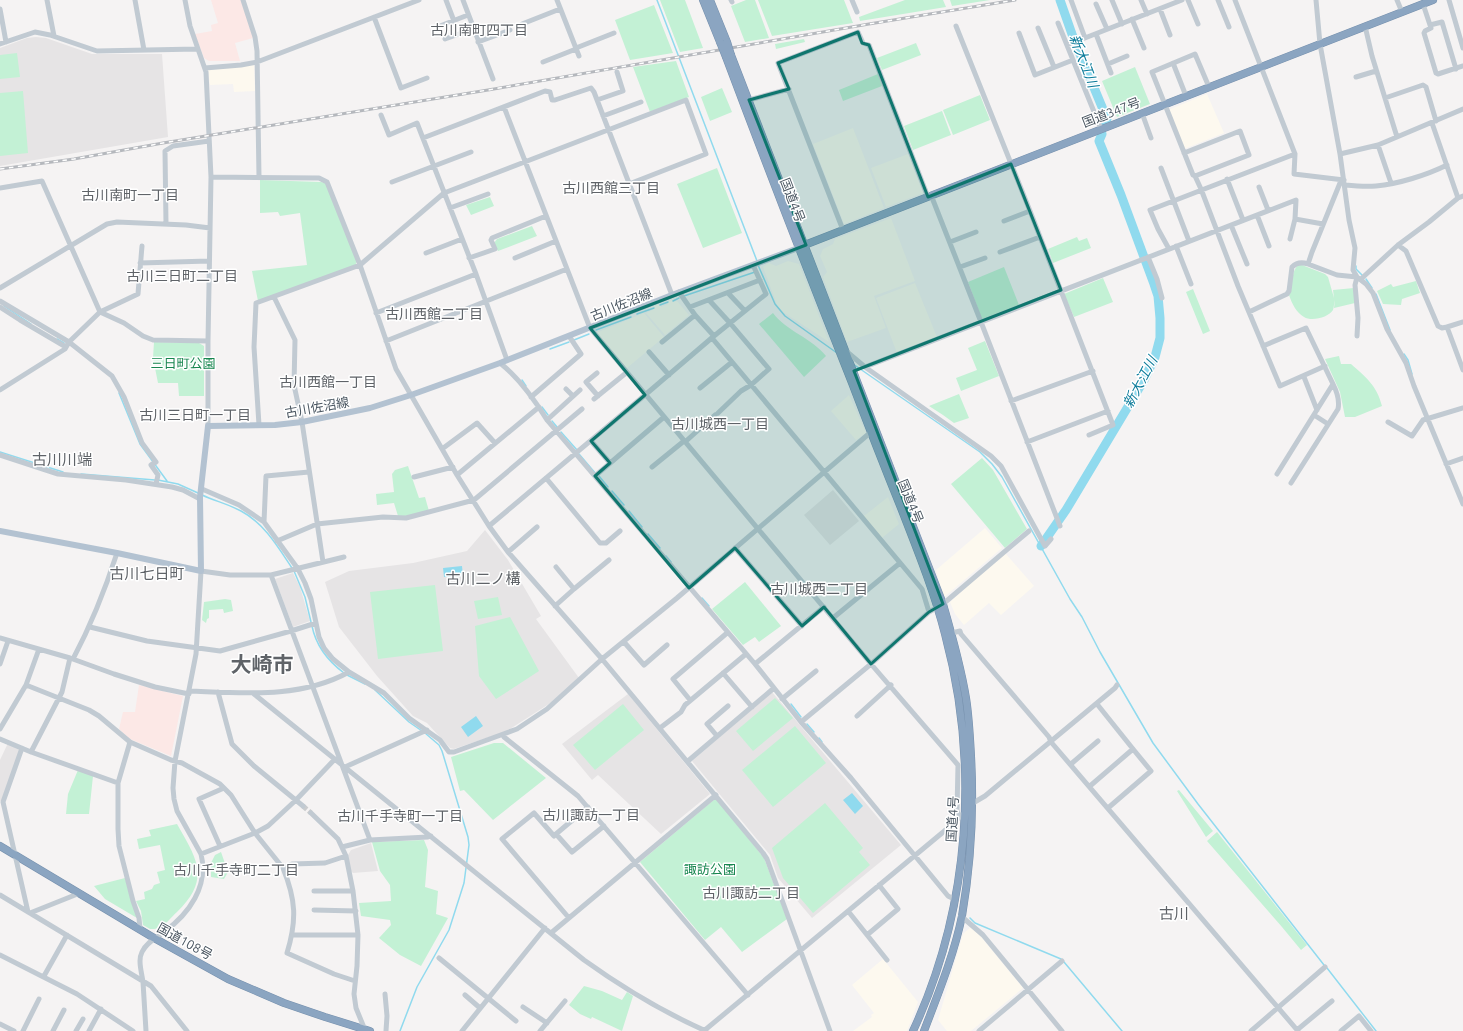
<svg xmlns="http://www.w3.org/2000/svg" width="1463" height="1031" font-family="Ubuntu,'Noto Sans JP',sans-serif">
  <rect width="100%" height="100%" fill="#f5f3f3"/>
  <path fill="#fdf9ef" d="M254,64L255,91L234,92L233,84L210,85L208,70Z
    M1207,94L1224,133L1184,149L1168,110Z
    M853,128L884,208L844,224L813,144Z
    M908,154L923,193L886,207L871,168Z
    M891,218L915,281L874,296L886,328L847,342L823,277L827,272L820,256L823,249L833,244L835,239Z
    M788,261L799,264L829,342L783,312L777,305L763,267L769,263L776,266Z
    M915,283L937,337L897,353L876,298Z
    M672,300L673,302L677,301L689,315L665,335L646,313L654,309L653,306L660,304L661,307L668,304V301Z
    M644,313L664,337L627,368L596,333Z
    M849,395L866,433L856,440L831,411Z
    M888,497L899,524L882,538L864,516Z
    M985,528L1002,548L943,598L936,570Z
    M1005,553L1034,586L1001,615L989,603L964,625L955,614L950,602Z
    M972,926L1023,988L971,1031H947L938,1020L963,934Z
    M883,959L918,1002L907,1031H853L872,1017L871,1015L874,1013L852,985Z"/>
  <path fill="#e6e4e5" d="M36,37L46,38L92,54H162L168,137L0,166V48L27,38Z
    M833,490L859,521L830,545L804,515Z
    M485,530L508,560L541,616L536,619L579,678L552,702L507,731L454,749L450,748L427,723L413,716L377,676L339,627L325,582L349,571L413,563L467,551Z
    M293,573L300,587L310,621L293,627L275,579Z
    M772,692L901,845L812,918L778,878L770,855L692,761Z
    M628,694L710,794L661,834L598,775L592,780L562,744Z
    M8,743L21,749L3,801H0V760Z
    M371,843L378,871L353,873L350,870L348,855L351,850Z"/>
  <path fill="#fce8e6" d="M211,0H241L253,38L235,43L240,61H209L204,58L195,34L212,31L211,25L218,23Z
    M139,685L183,696L171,756L130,739L119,729L123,712H135Z"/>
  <path fill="#c3f1d5" d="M660,0H685L703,48L680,52Z
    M746,0H755L769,38L745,42L731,6Z
    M758,0H844L853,23L772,36Z
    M905,0H943L946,7L860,21L859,17Z
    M950,0H990L952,6Z
    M654,5L673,53L630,60L615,20Z
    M804,39L805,42L776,49L775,44Z
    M916,43L921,55L882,70L877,58Z
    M17,53L20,77L0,79V55Z
    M676,61L689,97L650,112L633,67Z
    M1135,67L1150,104L1117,117L1102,81Z
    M878,74L882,86L843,101L839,90Z
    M722,88L732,112L710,121L701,97Z
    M23,91L28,153L0,156V93Z
    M980,95L990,120L953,135L943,110Z
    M942,111L951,135L913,150L904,126Z
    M717,168L742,233L703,248L677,184Z
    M260,180L321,182L327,183L357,261L355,266L258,301L252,271L307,265L300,213L280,216L278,212L260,213Z
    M490,197L494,206L471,215L466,205Z
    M532,226L537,236L498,251L494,243L497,239Z
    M1077,237L1079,241L1087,238L1091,248L1053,263L1048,249Z
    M1298,265H1302L1325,274L1328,277L1334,298L1333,290L1354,288L1355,303L1334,308L1335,300C1334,303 1334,307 1333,310C1329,317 1312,322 1304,317C1296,312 1292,304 1289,295C1293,286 1291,271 1298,265Z
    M1004,267L1019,305L982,319L968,282Z
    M1103,278L1113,302L1074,317L1064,294Z
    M1416,281L1420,293L1402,299L1401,305L1383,304L1377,291L1391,284L1393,287Z
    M1193,289L1210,331L1203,334L1186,292Z
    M773,313C786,331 812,338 826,356L804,377L759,324Z
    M985,341L999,376L961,391L956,378L977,370L968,348Z
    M154,342L199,343L204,346V396H179L178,383H158L153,358Z
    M1339,356L1341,364H1351C1366,377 1377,386 1382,406L1355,417H1345L1340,392L1325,359Z
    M959,394L969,418L954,423L943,415L929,406Z
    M982,458L993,470L1027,529L1005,548L951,484Z
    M408,466L419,498L425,497L429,511L406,517L398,516L394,503L377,505L376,494L394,492L392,474L395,470Z
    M745,582L781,626L759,642L755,637L743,645L712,609Z
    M435,585L443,651L378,659L370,592Z
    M498,597L502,615L478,619L474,601Z
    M225,599L231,600L233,611L224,613L223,609L209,610V618L207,619L206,623L202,620L204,602Z
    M510,617L539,671L496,699L479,676L475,626Z
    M775,698L793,718L753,751L736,731Z
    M623,704L644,730L595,770L573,745Z
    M795,726L826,763L773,807L742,770Z
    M494,743H503L546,778L493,820L464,790L460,791L451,757Z
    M78,770L93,776L89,814H66L68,794Z
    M1179,790L1213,831L1206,837L1177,791Z
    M716,798L764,858L787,919L742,952L721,927L705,940L640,862Z
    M825,803L863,848L859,852L870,865L813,913L783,878L772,848Z
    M177,824C197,859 211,879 177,912C172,916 165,926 159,928C156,929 152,929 150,929L143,925L141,911L136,901L145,899L144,892L152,889L154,885L160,883L157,872L165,870L160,845L139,849L137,839L151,836L149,830Z
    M1217,832L1307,945L1301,950L1282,927L1207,841Z
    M424,840L428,850L425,887L438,891L436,914L448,918L421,966L400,955L379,938L391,925L390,920L361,916L359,903L391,901L390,885L380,871L372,842Z
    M221,852L228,872L224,879L211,877V863L215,855Z
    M125,878L137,918L105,899L94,886Z
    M584,986L602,991L622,1000L627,992L633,996L622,1031L592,1017L591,1019L580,1014L569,1005Z"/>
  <path fill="#90daee" d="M462,566L463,576L444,577L443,568Z
    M476,716L483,726L468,737L461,727Z
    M852,793L863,806L855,814L843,800Z"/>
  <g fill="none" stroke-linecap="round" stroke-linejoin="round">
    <path stroke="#90daee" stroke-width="1.5" d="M657,0L757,261
      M758,265L775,304L785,316L837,353
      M1356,266V269L1362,275
      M1366,279L1372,288
      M1376,294L1390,330
      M684,296L755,272
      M673,301L679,298
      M660,305L668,302
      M4,306L31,324
      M637,314L654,308
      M596,330L631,317
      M57,339L64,343
      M574,340L589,334
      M550,349L569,342
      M1404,354L1408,360L1412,374
      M853,364L980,452L992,464L1002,477L1070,599L1082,617L1100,652L1153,743L1198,804L1324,965
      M522,380L526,386
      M119,393L140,444L167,481
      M542,407L548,415
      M552,421L557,427
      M561,432L577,450
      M0,452L63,472
      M579,454L596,474
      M81,474L155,480
      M599,476L608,487
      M158,480L178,484L198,493
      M612,491L624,505
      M202,495C215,501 228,504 241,511C264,523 278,547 292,568
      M629,511L642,527
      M648,534L660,548
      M666,556L671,562
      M294,571L305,597L311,622
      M702,598L709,606
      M312,626C316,646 328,661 344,673
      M347,675L365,684
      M375,690L409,722L422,731
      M791,704L801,717
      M807,724L814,732
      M819,738L822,742
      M970,918L975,923L1061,959
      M1064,962L1122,1031
      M1327,968L1376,1031
      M400,1031L417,987L449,930L464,883L469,845L468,837L442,751L439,745L425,733"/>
    <path stroke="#90daee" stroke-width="9" d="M1060,0L1073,37L1107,119L1105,123
      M1041,546L1066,510L1144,380L1155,357L1160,338V318L1158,296L1154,284L1121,195L1099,141L1102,134"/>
    <path stroke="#caccce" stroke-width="5" stroke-dasharray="5 2.5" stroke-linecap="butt" d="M303,806L311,813"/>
    <defs>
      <path id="highway" d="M703,0L720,42
        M710,0L727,42
        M731,55L943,604C952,635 961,667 966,698C969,717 970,737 971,756C974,810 971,863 962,916C954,955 938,994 924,1031
        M726,57C767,166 809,275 852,383C868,425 884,466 901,508C917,549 934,591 945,634C980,765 970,908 913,1031
        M802,246L1433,0
        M0,846L154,938L228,979L284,1003L325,1017L370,1031"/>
    </defs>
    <use href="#highway" stroke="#7690ad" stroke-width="8"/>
    <path stroke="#c1cad2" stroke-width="5" d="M47,0L54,36
      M135,0L144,50
      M185,0L190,26L206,72L211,177L208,341V426
      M243,0L255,37L257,51L259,177
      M446,0L454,21
      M463,0L493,79
      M557,0L579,56
      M731,0L732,2
      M852,0L857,12
      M1071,0L1085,38
      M1112,0L1122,24
      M1141,0L1147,14
      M1188,0L1198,24
      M1218,0L1229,27
      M1235,0L1295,154L1294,174L1344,180
      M1316,0L1320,44L1340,154L1349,220L1355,248L1353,270L1357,277L1366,284L1373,293L1387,329L1406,363L1414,386L1463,504
      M1397,0L1402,12
      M1449,0L1463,48
      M1096,4L1107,29
      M1423,4L1430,25L1442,22L1456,69
      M0,9L6,42
      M1160,9L1170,35
      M374,17L401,88L427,78
      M1132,19L1144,48
      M1058,23L1101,129
      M522,24L560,9
      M1430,25L1431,28L1425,31L1424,33L1436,73L1438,74L1463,66
      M440,26L468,15
      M956,26L1030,211
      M1365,26L1372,56L1397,137
      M1038,28L1054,67
      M1019,33L1035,75L1073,60
      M1096,34L1111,73
      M445,39L473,29
      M478,42L510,30
      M0,44L35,32L50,35L97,51L197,49
      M1067,45L1182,0
      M576,48L614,33
      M543,62L576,49
      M1173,63L1186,96
      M1108,64L1127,56
      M205,68L241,65L257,62L419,0
      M1356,77L1376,71
      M1209,87L1195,54L1152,72L1193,175L1195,176L1201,189L1238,286L1280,386L1325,366
      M1385,98L1423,85L1426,87L1436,121
      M597,100L623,91L617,72
      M749,100L789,89
      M504,107L590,328L871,664L958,765L957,811L960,817
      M1142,113L1151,138
      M381,115L389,135L417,123L476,274L507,360
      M603,116L641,102
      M1432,123L1458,198
      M423,138L545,91L550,92L552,100H555L591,88L594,92L672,295
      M1378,145L1391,183
      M1184,153L1240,131L1249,155L1195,176
      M1340,154L1378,145L1463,109
      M1161,168L1189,241
      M211,177L319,178L327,182L360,265L396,369L457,475L489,526L508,552L602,659L763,853L767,859L830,1031
      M1227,179L1243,220
      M392,182L471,152
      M1345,185C1355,186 1365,187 1376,186C1398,184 1427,175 1447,165
      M1259,187L1268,210
      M0,188L42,181L100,312L124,323L143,336L153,340L208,341
      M931,195L981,322L1060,526
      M450,208L488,194
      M1257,215L1269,246
      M1295,219L1323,224
      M1004,221L1030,211L1113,425L1089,435
      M166,224L165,151L173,146L209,141
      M1231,225L1247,264
      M843,230L778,63L853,34L858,32L863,43L869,45L928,197
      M950,242L976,232
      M1398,245L1406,251L1438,326L1442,328L1447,327L1463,370
      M1176,246L1191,284
      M1169,249L1158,229L1150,210L1295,154
      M1000,252L1040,237
      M426,253L462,239
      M1148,257L1157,279L1162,298
      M469,258L495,249L491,240L492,238L546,216
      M515,258L556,241
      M140,263L209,261
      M1308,264L1337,275L1357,277L1355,285L1358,318L1357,336
      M960,267L985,258
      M1361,279L1398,245L1429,222L1458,198L1463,196
      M0,288L107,224L117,222L186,225L210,228
      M679,292L695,315L714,336
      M728,293L745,311
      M274,297L295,340L294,385L302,422L323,562
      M709,300L730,323L769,369L751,385L741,391L718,413
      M0,301L69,342L112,376L124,397L142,443L156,462L151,465L158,475L156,484
      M0,307L20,320L66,347
      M690,307L760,280
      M1249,312L1287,294L1289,291L1292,267C1297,262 1302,262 1308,264L1312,252L1340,183L1344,180
      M376,313L476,274
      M1447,327L1463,322
      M712,338L922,589L929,612
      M386,341L567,269
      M662,342L695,315
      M1263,346L1306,328L1333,384L1277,474
      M846,351L865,367L1296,200L1295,219L1290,239
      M649,352L669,375
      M500,363C519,378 534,399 547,420L755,664L801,722L851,778L948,896L954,899
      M865,367L991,456L1001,466L1045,546L1051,539
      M597,373L586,382L598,396
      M1304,377L1317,410
      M700,388L732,362
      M566,389L573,396
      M0,390L65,349L69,342L100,312L138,294L142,246
      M531,397L581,354L569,336
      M594,399L626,373
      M1011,401L1093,371
      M1314,415L1328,424
      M547,420L580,390
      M1388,422L1412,436L1423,420L1463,408
      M259,425L254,347L256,303L360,265L444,193L686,100L706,154L629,184
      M591,441L610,463
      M685,442L715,415
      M1027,442L1108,411
      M442,449L477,423L495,443
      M0,455L58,474L126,480L172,487L183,490L200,499
      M1446,464L1463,458
      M652,467L684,441
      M457,475L539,407
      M595,476L664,417
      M414,477L453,467
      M546,478L600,543H606L620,531
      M1291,483L1338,409C1340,400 1337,392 1333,384
      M202,489L239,505L264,522L298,569L305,583L311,599L319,637L324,648L333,659L349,672L384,693L409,718L440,740L449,752H454L517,729L547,709L602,659L677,598L871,432
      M264,522L266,476L309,472
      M489,526L645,395L714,336L766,294L753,265
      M277,541L317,524L383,517L406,518L474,500L582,409
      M735,548L802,626
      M508,552L537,527
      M271,575L370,840
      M574,589L609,560
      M555,606L574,589L556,567
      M833,618L900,563
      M90,627L147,641L220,651L291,631L316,623
      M952,633L960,631L961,634L1049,737L1051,742L1298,1031
      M0,638L70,658L114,674L155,687L189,694
      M624,642L644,665L667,645
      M73,659C91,625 105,590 117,553
      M0,664L8,641
      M755,664L824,607
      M723,673L752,707
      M26,685L89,710L99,716L130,742L171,760L182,763L220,784L231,795L255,833L283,868L292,864L325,863L346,856
      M189,691C243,693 300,699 349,672
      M218,692L232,744L254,766L303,806
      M254,694L584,960C623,988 663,1012 706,1031
      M782,699L816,671
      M690,700L673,679L727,633
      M1097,704L1133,749
      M857,716L891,685
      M801,722L871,664L929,612L943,604L1029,531
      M660,728L681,712L685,705L746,654
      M0,729L26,685L39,649
      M717,736L707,724L728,706
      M504,737L578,796L748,995
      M0,739L31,752L118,783
      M130,742L118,783V829L119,846L133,901L139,918L140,929
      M22,748L3,802L28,912
      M31,752L62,692L70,658
      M688,761L774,688
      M1071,764L1098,741
      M345,767L427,730
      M1090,786L1133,749L1151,771L1108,808
      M973,803L985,796L1115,688L1117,685
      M588,807L556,834L572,852L604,826
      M311,813L338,839L346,856L353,891L358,935L357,966L354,994L356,1008L365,1030
      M556,834L554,836L534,813L502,839L569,918
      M220,846L199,799L224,788
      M342,847L370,840L428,837L431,836
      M201,854L255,833L268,826L296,800L335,759
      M283,868C296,900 297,920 287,953L334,974L355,981
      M314,891H353
      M0,895L151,986L187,1031
      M314,910L356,911
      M848,911L887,960
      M30,913L80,893
      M961,916L983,935L1062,1031
      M551,933L716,795
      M292,935H358
      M867,935L898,909L879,885
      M0,955L77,994L133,1031
      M439,958L516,1021
      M44,976L67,935
      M385,994L387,1016L386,1031
      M465,995L480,1008
      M523,1007L547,1023
      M0,1024L14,1031
      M705,1030L942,833L962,815
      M1297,1030L1332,1001
      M23,1031L39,999
      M53,1031L64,1010
      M76,1031L83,1019
      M89,1031L101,1009
      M146,1031C145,1015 144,998 143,982C142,975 140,968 140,961C140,958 141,954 142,952C147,942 156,938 164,932C189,914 209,886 201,854L177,811L174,799L173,788L175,761L196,654L201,571L230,575H271L344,557
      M462,1031L545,928
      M540,1031L565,1001
      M979,1031L1062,961
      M1251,1031L1325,967
      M1341,1031L1359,1016L1371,1031"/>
    <path stroke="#b3c2d1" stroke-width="6" d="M0,531L117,553L201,571L200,497L208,426L275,425L302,422L370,408L411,395L500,363L672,295L798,248"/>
    <use href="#highway" stroke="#8ba5c1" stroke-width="7"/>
    <defs>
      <path id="rail" d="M0,169L74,159L163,143L488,90L869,24L1015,0"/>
    </defs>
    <use href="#rail" stroke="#b5b8bd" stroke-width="3"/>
    <use href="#rail" stroke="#fff" stroke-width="1.5" stroke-dasharray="4.5" stroke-linecap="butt"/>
    <defs>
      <path id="highway-bridge" d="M720,42L726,57
        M727,42L731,55"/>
    </defs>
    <use href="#highway-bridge" stroke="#7690ad" stroke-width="8" stroke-linecap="butt"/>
    <use href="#highway-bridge" stroke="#8ba5c1" stroke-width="7"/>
  </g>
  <path fill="#0f766e" fill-opacity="0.2" stroke="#0f766e" stroke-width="3" stroke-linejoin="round" d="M858,32L862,43L869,45L928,197L1011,164L1061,290L854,371L943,604L929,612L871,664L824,607L802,626L735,548L689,588L595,476L610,463L591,441L645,395L590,328L806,245L749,100L789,89L778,63Z"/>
  <g text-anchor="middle" stroke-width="3" stroke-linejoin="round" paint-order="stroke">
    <g font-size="13" fill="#4a5661" stroke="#fff">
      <text transform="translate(1111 112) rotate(-21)" y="5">国道347号</text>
      <text transform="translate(793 200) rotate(69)" y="5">国道4号</text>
      <text transform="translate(621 304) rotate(-22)" y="5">古川佐沼線</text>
      <text transform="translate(317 407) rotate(-10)" y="5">古川佐沼線</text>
      <text transform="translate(911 501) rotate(68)" y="5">国道4号</text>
      <text transform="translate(952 819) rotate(-87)" y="5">国道4号</text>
      <text transform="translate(185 941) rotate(29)" y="5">国道108号</text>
    </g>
    <g font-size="13" fill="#17864f" stroke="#fff">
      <text x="183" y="368">三日町公園</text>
      <text x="710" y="874">諏訪公園</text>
    </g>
    <g font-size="14" fill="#5f6368" stroke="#fff">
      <text x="479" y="35">古川南町四丁目</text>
      <text x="611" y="193">古川西館三丁目</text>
      <text x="130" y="200">古川南町一丁目</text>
      <text x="182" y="281">古川三日町二丁目</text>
      <text x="434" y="319">古川西館二丁目</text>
      <text x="328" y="387">古川西館一丁目</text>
      <text x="195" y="420">古川三日町一丁目</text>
      <text x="720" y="429">古川城西一丁目</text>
      <text x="819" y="594">古川城西二丁目</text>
      <text x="591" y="820">古川諏訪一丁目</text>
      <text x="400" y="821">古川千手寺町一丁目</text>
      <text x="236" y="875">古川千手寺町二丁目</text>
      <text x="751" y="898">古川諏訪二丁目</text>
    </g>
    <g font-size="14" font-style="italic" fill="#0c7c9b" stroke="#fff">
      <text transform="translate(1084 61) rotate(69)" y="5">新大江川</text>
      <text transform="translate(1140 382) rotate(-62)" y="5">新大江川</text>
    </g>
    <g font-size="15" fill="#5f6368" stroke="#fff">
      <text x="62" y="465">古川川端</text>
      <text x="147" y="579">古川七日町</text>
      <text x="483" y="584">古川二ノ構</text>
      <text x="1174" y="919">古川</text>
    </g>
    <g font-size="21" font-weight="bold" fill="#5f6368" stroke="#fff">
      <text x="262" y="672">大崎市</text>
    </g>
  </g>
</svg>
